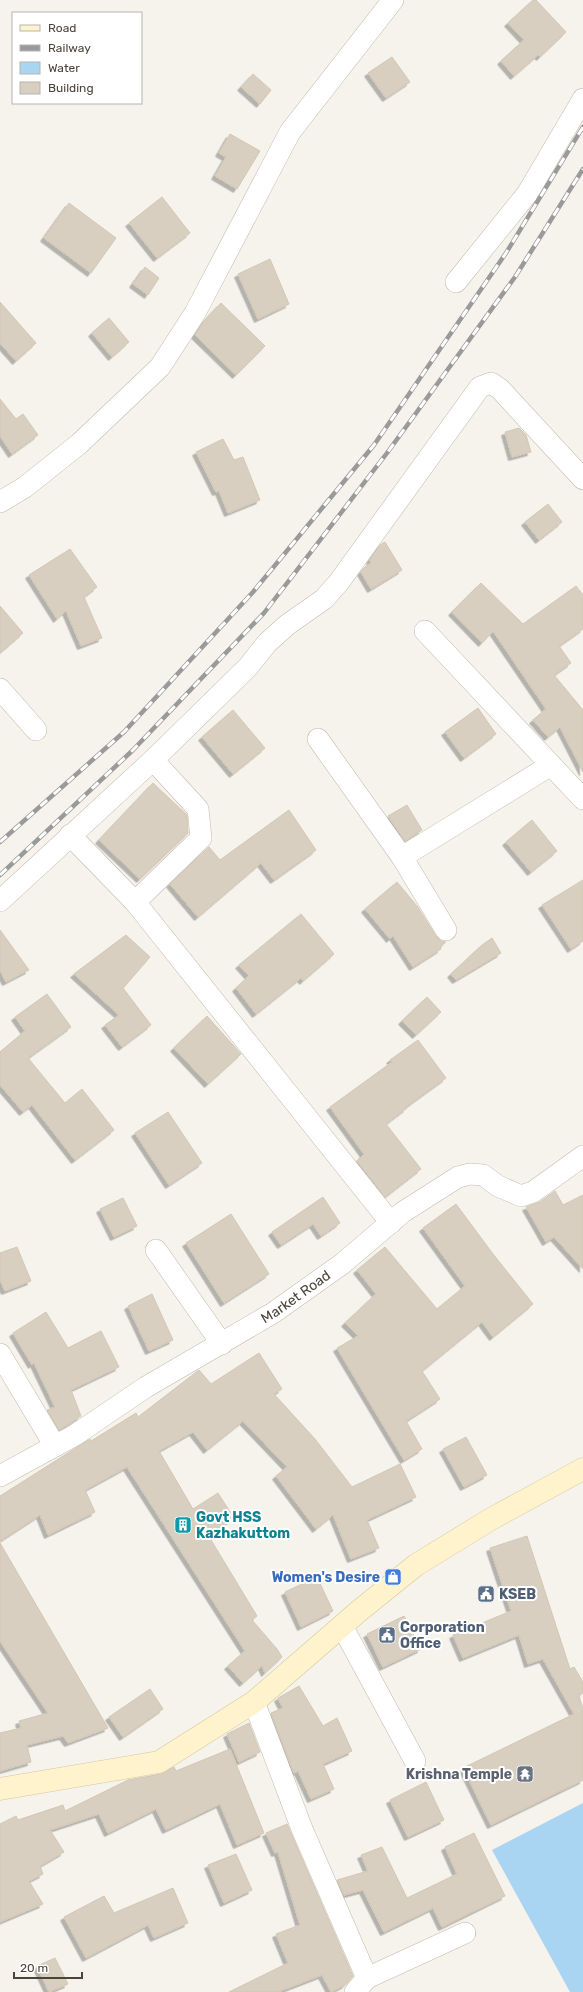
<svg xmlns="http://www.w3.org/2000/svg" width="583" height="1992" font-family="Rubik,sans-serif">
  <defs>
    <filter id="shadow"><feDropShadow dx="-3.5" dy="3.5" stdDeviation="0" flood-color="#0004"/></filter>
  </defs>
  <rect width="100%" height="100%" fill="#f6f3ec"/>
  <path fill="#a9d4f2" d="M583,1803V1992H570L492,1850Z"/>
  <path fill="#d8cfc1" stroke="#d3c7b4" filter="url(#shadow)" d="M533,0H536L566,32L540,57L538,55L514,76L501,61L524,40L508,23Z
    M392,57L410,82L386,98L368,73Z
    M253,74L271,90L260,104L241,87Z
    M230,134L260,151L237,189L215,176L226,157L219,153Z
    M162,197L190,233L157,258L129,223Z
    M69,203L116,238L91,273L44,238Z
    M270,259L289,304L258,319L238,274Z
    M145,267L159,278L148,295L133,284Z
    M0,302L36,343L16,361L0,343Z
    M221,303L265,346L236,375L195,335L204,321Z
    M109,318L129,342L112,357L92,333Z
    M0,399L16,419L23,414L38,435L12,454L0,436Z
    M519,428L526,435L531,452L512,457L505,432Z
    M223,439L234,460L243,457L260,500L228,513L219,491L216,492L196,452Z
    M548,504L562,522L539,540L525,522Z
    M385,542L402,570L371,589L361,572L365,567L371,563L370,560L380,545Z
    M70,549L97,587L84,597L102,638L81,646L66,611L57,619L29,575Z
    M481,583L523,624L576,586L583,595V629L559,646L571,663L554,675L583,710V772L560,727L548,737L533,720L546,709L493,631L482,643L452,612Z
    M0,606L23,633L0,653Z
    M478,708L496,734L464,758L445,732Z
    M233,710L265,748L233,774L202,737Z
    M153,783L187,815L188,833L140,879L99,840Z
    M407,805L422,830L405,841L388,816Z
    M289,810L316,850L274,880L261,863L198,917L170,884L209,847L220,860Z
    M532,820L557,851L531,872L506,842Z
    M583,880V941L571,949L542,905Z
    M397,882L417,906L436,936L441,941L446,942L440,947L441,949L413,967L393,936L390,939L365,909Z
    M301,914L334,954L303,981L301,978L256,1014L236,988L249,976L239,965Z
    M0,930L29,970L6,982L0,970Z
    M126,935L150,957L123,988L151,1025L122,1047L105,1025L119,1015L74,974Z
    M492,938L501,953L456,980L451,974L482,945Z
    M47,994L71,1027L28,1058L65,1103L82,1089L114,1130L75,1160L32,1105L23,1112L0,1085V1052L25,1031L15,1017Z
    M427,997L441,1012L416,1035L402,1021Z
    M207,1016L241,1054L208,1084L174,1048Z
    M418,1040L446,1078L406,1107L407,1108L386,1124L421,1169L385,1197L357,1161L364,1154L330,1107L392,1062L390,1060Z
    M168,1112L202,1163L169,1185L135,1133Z
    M555,1191L563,1205L583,1195V1269L554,1237L546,1242L526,1207L540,1202Z
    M323,1197L340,1223L321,1236L313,1224L281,1245L272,1232Z
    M123,1198L137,1226L114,1237L100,1209Z
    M456,1204L493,1254L533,1304L493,1337L482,1322L422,1371L440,1399L406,1421L422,1449L404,1460L337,1348L358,1336L345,1323L376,1294L357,1270L385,1247L437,1309L465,1286L423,1228Z
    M231,1214L269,1274L224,1303L186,1243Z
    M17,1247L31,1281L5,1291L0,1280V1253Z
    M152,1294L173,1340L149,1351L128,1306Z
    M46,1312L68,1348L101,1331L119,1367L71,1390L81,1416L59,1430L47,1410L55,1407L34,1363L32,1365L13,1333Z
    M259,1353L282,1389L274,1394L315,1439L352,1487L400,1464L416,1497L367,1520L379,1548L351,1559L333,1515L316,1529L276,1476L287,1467L243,1421L207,1450L193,1432L159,1451L193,1509L218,1493L234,1518L208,1535L257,1616L252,1620L277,1649L282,1657L265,1673L262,1666L243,1683L228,1666L245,1651L127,1467L85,1490L95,1512L48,1535L40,1515L0,1541V1496L90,1439L91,1441L136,1413L138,1417L199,1370L211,1384Z
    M466,1437L487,1475L464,1487L443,1449Z
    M527,1536L570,1669L574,1667L583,1682V1693L579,1696L583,1709V1780L491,1825L463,1768L574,1714L543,1659L528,1664L519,1635L463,1658L453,1635L511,1611L490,1548Z
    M0,1543L108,1728L68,1743L63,1736L27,1745L31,1762L0,1771V1733L21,1728L19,1721L48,1713L0,1641Z
    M317,1577L333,1611L301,1627L285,1592Z
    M404,1616L421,1649L383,1667L367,1634Z
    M299,1686L323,1726L337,1718L352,1751L323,1764L334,1789L311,1799L298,1771L294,1773L271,1713L283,1708L278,1698Z
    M150,1689L163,1709L123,1737L109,1717Z
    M249,1723L260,1752L239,1762L227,1734Z
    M230,1749L264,1833L237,1845L220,1804L166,1830L156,1809L108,1833L99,1814L50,1830L64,1852L40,1866L43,1874L29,1881L43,1904L0,1922V1824L16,1816L18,1820L63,1805L65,1811L128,1780L161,1774L174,1767L176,1771Z
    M426,1782L444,1820L408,1837L390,1800Z
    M287,1824L353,1976L345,1985L331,1992L322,1975L278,1992H229L288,1963L276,1934L300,1925L278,1852L275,1853L266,1833Z
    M474,1833L505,1896L442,1927L433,1908L384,1932L363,1890L344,1895L337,1880L368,1871L361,1855L382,1847L407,1898L457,1874L445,1847Z
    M236,1854L252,1890L224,1903L208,1865Z
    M173,1888L188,1923L154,1938L148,1925L86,1958L64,1917L104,1896L114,1913Z
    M55,1958L68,1984L49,1992L37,1966Z"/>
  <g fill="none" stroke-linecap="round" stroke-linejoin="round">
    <defs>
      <g id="street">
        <path d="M456,282L527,194L583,99"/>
        <path d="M0,502L25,487L79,444L160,367L195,313L290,132L393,0"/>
        <path d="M425,631L583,799"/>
        <path d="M0,689L36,730"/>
        <path d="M318,739L402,857L446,930"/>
        <path d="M70,835L135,902L391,1223"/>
        <path d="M402,857L551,765"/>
        <path d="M0,901L153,760L248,667L267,643L287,625L324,599L339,582L480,387L491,383L500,389L583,479"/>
        <path d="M135,902L201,838L198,809L153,760"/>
        <path d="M156,1250L222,1344"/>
        <path d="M0,1354L55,1446"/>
        <path id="s1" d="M0,1476L75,1435L146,1387L273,1313L342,1264L403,1212L458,1177L470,1174L483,1175L498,1186L521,1196L533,1192L583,1156"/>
        <path d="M342,1626L415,1761"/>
        <path d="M254,1702L302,1829L367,1978L355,1992"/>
        <path d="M367,1978L465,1933"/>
      </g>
      <path id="secondary" d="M0,1789L159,1762L254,1702L359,1611L416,1565L491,1519L583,1469"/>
    </defs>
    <use href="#street" stroke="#c2bbae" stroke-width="22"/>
    <use href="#secondary" stroke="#d6c79b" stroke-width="23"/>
    <use href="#street" stroke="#fff" stroke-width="21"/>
    <use href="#secondary" stroke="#fff3cd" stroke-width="22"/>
    <defs>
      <path id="rail" d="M0,842L124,732L253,592L374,445L506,253L583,127
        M0,875L133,750L264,613L387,453L515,277L583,169"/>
    </defs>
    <use href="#rail" stroke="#9a9a9a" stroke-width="4.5"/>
    <use href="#rail" stroke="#fff" stroke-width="3" stroke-dasharray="9" stroke-linecap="butt"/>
  </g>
  <defs>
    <symbol id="building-square" viewBox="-11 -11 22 22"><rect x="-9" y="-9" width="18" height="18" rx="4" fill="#0f9aa8" stroke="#fff"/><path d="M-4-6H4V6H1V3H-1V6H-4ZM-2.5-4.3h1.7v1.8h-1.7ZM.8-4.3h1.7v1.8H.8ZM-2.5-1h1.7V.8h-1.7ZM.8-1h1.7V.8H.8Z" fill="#fff"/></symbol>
    <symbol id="shop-square" viewBox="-11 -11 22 22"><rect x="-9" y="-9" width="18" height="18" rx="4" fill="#3f7fe0" stroke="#fff"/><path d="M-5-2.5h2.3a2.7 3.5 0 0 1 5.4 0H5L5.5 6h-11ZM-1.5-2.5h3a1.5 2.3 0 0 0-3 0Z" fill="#fff"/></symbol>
    <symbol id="civic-square" viewBox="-11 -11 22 22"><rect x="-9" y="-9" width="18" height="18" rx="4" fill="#5c6f8a" stroke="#fff"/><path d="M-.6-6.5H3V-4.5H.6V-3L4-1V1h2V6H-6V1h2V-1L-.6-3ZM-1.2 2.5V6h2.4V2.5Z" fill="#fff"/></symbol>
    <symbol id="temple-square" viewBox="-11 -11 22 22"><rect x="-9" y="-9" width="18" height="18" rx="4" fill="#6b7280" stroke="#fff"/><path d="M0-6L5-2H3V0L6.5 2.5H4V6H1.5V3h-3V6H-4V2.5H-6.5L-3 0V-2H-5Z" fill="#fff"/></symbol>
  </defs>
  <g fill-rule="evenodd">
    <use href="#building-square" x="173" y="1515" width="20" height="20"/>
    <use href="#shop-square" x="383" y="1567" width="20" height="20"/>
    <use href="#civic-square" x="476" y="1584" width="20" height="20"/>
    <use href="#civic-square" x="377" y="1625" width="20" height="20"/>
    <use href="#temple-square" x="515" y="1764" width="20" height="20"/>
  </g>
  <g text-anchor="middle" stroke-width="4" stroke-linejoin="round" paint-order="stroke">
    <g font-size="14" fill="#4b4439" stroke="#fff">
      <text dy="5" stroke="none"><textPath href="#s1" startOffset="346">Market Road</textPath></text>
    </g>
    <g font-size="14" font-weight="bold" fill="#0d838f" stroke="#fff" text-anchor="start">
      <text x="196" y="1522">Govt HSS<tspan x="196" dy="16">Kazhakuttom</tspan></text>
    </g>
    <g font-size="14" font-weight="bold" fill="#366cbe" stroke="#fff" text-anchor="end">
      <text x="380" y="1582">Women's Desire</text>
    </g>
    <g font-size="14" font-weight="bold" fill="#4e5e75" stroke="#fff" text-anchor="start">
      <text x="499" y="1599">KSEB</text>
      <text x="400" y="1632">Corporation<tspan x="400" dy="16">Office</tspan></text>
    </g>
    <g font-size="14" font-weight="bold" fill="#5b616d" stroke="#fff" text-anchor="end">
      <text x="512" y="1779">Krishna Temple</text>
    </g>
  </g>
  <rect x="12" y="12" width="130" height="92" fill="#ffffff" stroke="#b7b4b0"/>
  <rect x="20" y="25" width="20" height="6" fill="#fff3cd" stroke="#b7b4b0"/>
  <text x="48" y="32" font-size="12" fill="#4b4439">Road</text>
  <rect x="20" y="45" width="20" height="6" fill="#9a9a9a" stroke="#b7b4b0"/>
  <text x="48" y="52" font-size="12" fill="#4b4439">Railway</text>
  <rect x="20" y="62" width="20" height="12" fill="#a9d4f2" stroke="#b7b4b0"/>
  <text x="48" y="72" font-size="12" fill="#4b4439">Water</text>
  <rect x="20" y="82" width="20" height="12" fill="#d8cfc1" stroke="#b7b4b0"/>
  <text x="48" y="92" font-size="12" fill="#4b4439">Building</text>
  <path d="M14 1972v6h68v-6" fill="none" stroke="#4b4439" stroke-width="2"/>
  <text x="20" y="1972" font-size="12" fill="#4b4439" stroke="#ffffff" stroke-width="3" paint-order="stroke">20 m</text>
</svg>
